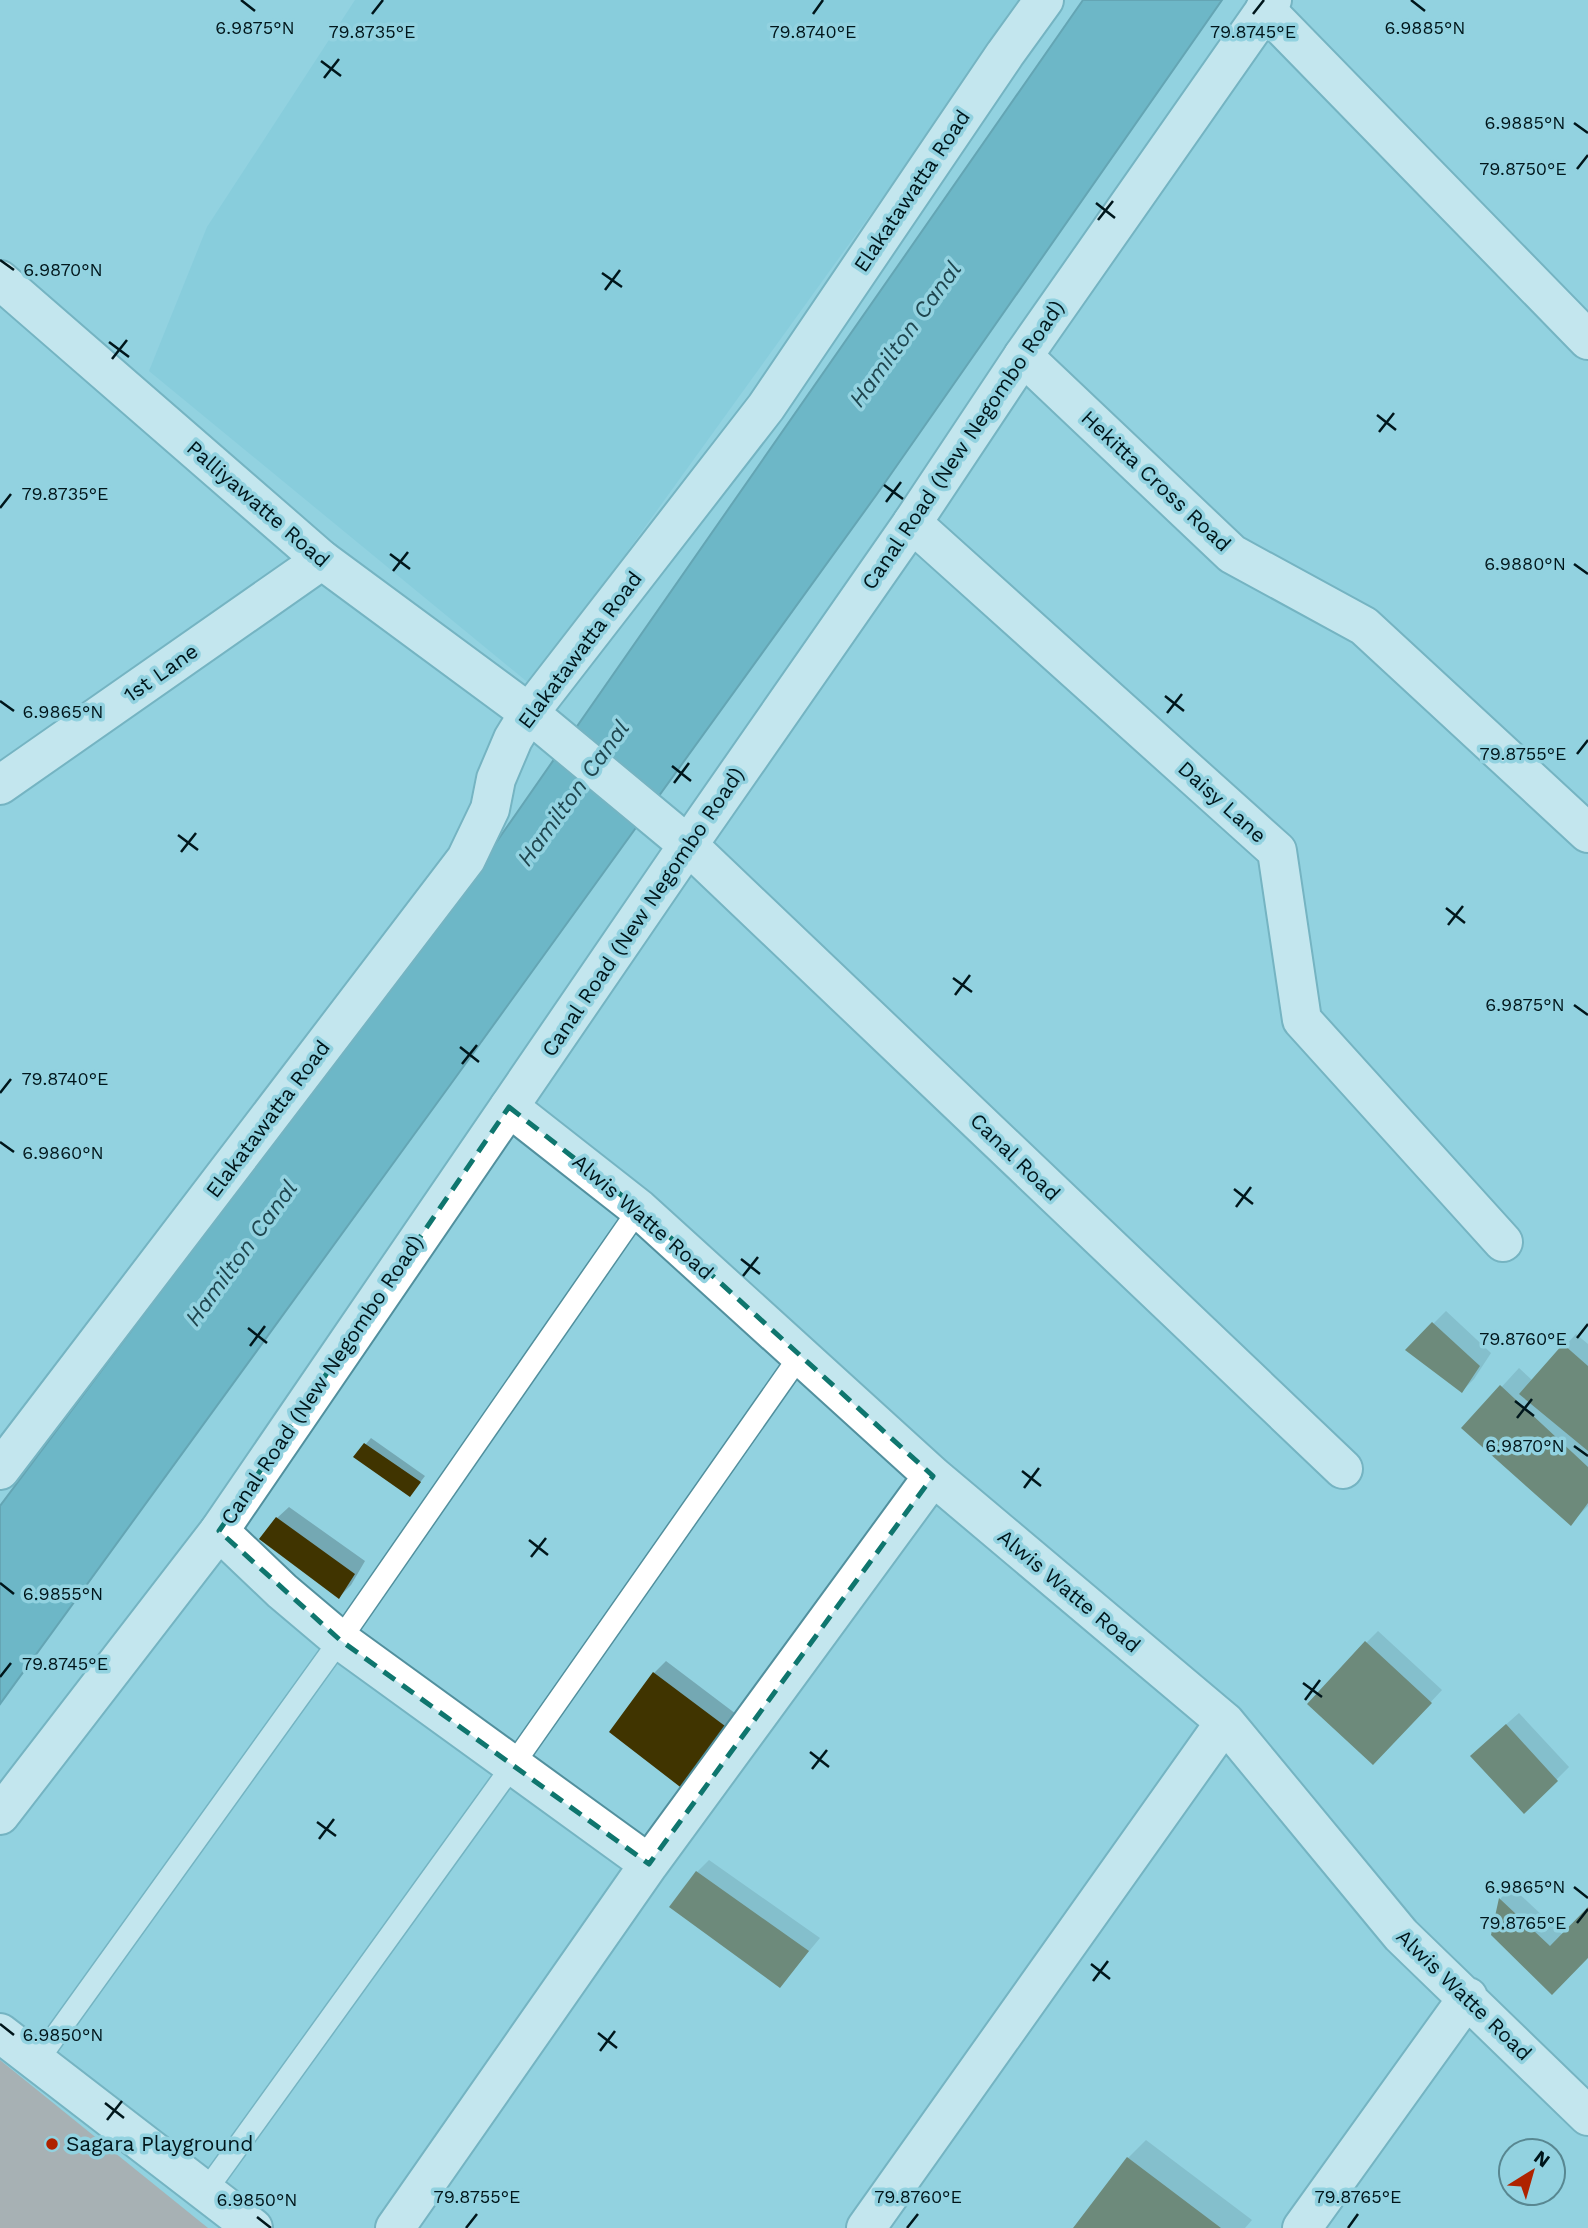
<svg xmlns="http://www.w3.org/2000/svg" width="1588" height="2228" font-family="'Work Sans',sans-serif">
  <rect width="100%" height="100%" fill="#92d2e0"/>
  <path fill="#7cc7d7" d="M355,0H1025L531,685L149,371L207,227Z"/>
  <path fill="#c08b7f" d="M0,2060L208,2228H0Z"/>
  <path fill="#4197a9" stroke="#2e707e" stroke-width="2" d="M1083,0H1222L877,494L453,1081L0,1704V1506L486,857Z"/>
  <path fill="#0003" d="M1446,1311L1491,1353L1474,1379L1462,1391L1408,1349Z
    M1576,1334L1588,1344V1506L1571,1523L1464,1428L1519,1368L1533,1381Z
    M371,1438L425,1476L415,1489L356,1456Z
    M289,1507L365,1561L351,1585L339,1597L277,1518Z
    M1378,1631L1442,1690L1385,1751L1366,1643Z
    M666,1661L740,1717L700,1779L654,1673Z
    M1519,1713L1569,1767L1524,1812L1484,1744Z
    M709,1860L820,1938L780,1986L697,1872Z
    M1512,1887L1563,1935L1588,1910V1956L1493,1935L1501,1898Z
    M1146,2140L1252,2220L1245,2228H1075L1128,2158Z"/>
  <path fill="#403400" d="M1432,1322L1480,1366L1462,1393L1405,1350Z
    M1563,1344L1588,1366V1451L1519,1394Z
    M1500,1385L1588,1467V1503L1571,1526L1461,1428Z
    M364,1443L421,1482L410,1497L353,1457Z
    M276,1517L355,1574L339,1599L259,1539Z
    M1365,1641L1432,1703L1373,1765L1307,1704Z
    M653,1672L729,1729L688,1793L609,1732Z
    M1506,1724L1558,1781L1524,1814L1470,1756Z
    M696,1871L809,1951L780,1988L669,1907Z
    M1499,1898L1550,1946L1588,1907V1958L1552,1995L1491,1935Z
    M1127,2157L1221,2228H1073Z"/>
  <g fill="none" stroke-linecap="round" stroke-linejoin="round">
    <defs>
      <path id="service" d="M38,2060L340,1640L639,1209
        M205,2192L513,1765L799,1357"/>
      <path id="minor" d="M1265,9L1588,340
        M1023,356L1232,554L1364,626L1588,833
        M912,523L1277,851L1302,1020L1503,1242
        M0,785L322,560
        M688,845L1343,1469
        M509,1107L639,1209L933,1476L1225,1722L1401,1935L1588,2116
        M0,1470L466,859L490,809L496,779L513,739L529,713L766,407L1005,54L1044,0
        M219,1531L282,1591L340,1640L649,1864
        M0,2033L253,2228
        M395,2228L649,1864L933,1476
        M866,2228L1225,1722
        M1302,2228L1468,1997"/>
      <path id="tertiary" d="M0,280L322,560L529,713L688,845"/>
      <path id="primary" d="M0,1815L219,1531L688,845L912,523L1023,356L1272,0"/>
    </defs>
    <use href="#service" stroke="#52909e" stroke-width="24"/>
    <use href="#minor" stroke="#52909e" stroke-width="42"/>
    <use href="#tertiary" stroke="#52909e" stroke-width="42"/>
    <use href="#primary" stroke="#52909e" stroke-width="42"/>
    <use href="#service" stroke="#fff" stroke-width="21"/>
    <use href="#minor" stroke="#fff" stroke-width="38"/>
    <use href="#tertiary" stroke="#fff" stroke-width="38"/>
    <use href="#primary" stroke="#fff" stroke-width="38"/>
  </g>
  <path d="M0 0H1588V2228H0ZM509,1107L639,1209L933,1476L649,1864L340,1640L219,1531Z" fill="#92d2e0" fill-opacity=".55" fill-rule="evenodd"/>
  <path fill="none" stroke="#0f766e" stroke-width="5" stroke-dasharray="14 9" stroke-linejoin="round" d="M509,1107L639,1209L933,1476L649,1864L340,1640L219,1531Z"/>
  <path fill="none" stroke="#00161b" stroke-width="2.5" d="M241,0L255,11M1411,0L1425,11M372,14L383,0M813,14L823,0M1253,14L1264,0M321,61L341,76M324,78L339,59M1574,123L1588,133M1577,169L1588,155M1096,203L1115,218M1098,220L1113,201M0,260L14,270M602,273L622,287M605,290L620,270M109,342L129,357M112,359L127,340M1377,415L1396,430M1379,432L1394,413M884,485L903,499M886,502L901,482M0,508L11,494M390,554L410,569M1574,564L1588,574M393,571L408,552M1165,696L1184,711M0,701L14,711M1167,713L1182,694M1577,754L1588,740M672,766L691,781M674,783L689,763M178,835L198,850M181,852L196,833M1446,908L1465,923M1448,925L1463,906M953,978L972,992M955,995L970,975M1574,1005L1588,1015M460,1047L479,1062M462,1064L477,1045M0,1093L11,1079M0,1142L14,1152M1234,1189L1253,1204M1236,1207L1251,1187M741,1259L760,1274M743,1276L758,1257M248,1328L267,1343M1577,1338L1588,1324M250,1346L265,1326M1515,1401L1534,1416M1517,1418L1532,1399M1574,1446L1588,1456M1022,1471L1041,1486M1024,1488L1039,1468M529,1540L548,1555M531,1557L546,1538M0,1583L14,1594M0,1677L11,1663M1303,1683L1322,1697M1305,1700L1320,1680M810,1752L829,1767M812,1769L827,1750M317,1822L336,1836M319,1839L334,1819M1574,1887L1588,1898M1577,1923L1588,1909M1091,1964L1110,1979M1093,1981L1108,1961M0,2024L14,2035M598,2033L617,2048M600,2051L615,2031M105,2103L124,2118M107,2120L122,2101M257,2217L271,2228M466,2228L477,2214M907,2228L918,2214M1348,2228L1358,2214"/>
  <circle fill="#af2300" stroke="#92d2e0" stroke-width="2.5" cx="52" cy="2144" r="7"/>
  <g text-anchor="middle" stroke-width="7" stroke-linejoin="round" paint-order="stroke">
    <g font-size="21" fill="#00161b" stroke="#92d2e0">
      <text transform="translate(912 191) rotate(-56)" y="7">Elakatawatta Road</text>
      <text transform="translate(963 445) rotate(-56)" y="7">Canal Road (New Negombo Road)</text>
      <text transform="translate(1156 481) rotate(43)" y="7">Hekitta Cross Road</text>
      <text transform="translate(258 504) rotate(41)" y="7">Palliyawatte Road</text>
      <text transform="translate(580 650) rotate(-53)" y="7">Elakatawatta Road</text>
      <text transform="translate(161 673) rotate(-35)" y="7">1st Lane</text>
      <text transform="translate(1222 802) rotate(42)" y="7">Daisy Lane</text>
      <text transform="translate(643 912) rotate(-56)" y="7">Canal Road (New Negombo Road)</text>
      <text transform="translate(268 1119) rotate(-53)" y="7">Elakatawatta Road</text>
      <text transform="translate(1015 1157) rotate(44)" y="7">Canal Road</text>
      <text transform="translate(643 1217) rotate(41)" y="7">Alwis Watte Road</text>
      <text transform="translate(322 1380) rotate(-56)" y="7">Canal Road (New Negombo Road)</text>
      <text transform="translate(1069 1591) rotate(40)" y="7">Alwis Watte Road</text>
      <text transform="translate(1464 1995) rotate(44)" y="7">Alwis Watte Road</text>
    </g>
    <g font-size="21" fill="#00161b" stroke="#92d2e0" text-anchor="start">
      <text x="66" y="2151">Sagara Playground</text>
    </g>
    <g font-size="23" font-style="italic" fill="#1f464f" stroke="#92d2e0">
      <text transform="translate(905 334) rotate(-54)" y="8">Hamilton Canal</text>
      <text transform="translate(573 793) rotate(-54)" y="8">Hamilton Canal</text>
      <text transform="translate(241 1253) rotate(-54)" y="8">Hamilton Canal</text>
    </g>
  </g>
  <g font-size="18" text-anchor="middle" fill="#00161b" stroke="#92d2e0" stroke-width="7" stroke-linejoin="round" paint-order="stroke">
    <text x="255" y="34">6.9875°N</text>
    <text x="1425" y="34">6.9885°N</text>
    <text x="372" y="38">79.8735°E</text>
    <text x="813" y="38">79.8740°E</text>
    <text x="1253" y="38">79.8745°E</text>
    <text x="1525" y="129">6.9885°N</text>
    <text x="1523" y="175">79.8750°E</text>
    <text x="63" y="276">6.9870°N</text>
    <text x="65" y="500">79.8735°E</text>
    <text x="1525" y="570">6.9880°N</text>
    <text x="63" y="718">6.9865°N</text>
    <text x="1523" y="760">79.8755°E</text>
    <text x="1525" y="1011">6.9875°N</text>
    <text x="65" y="1085">79.8740°E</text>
    <text x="63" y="1159">6.9860°N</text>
    <text x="1523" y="1345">79.8760°E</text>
    <text x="1525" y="1452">6.9870°N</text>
    <text x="63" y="1600">6.9855°N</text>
    <text x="65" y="1670">79.8745°E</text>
    <text x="1525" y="1893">6.9865°N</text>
    <text x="1523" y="1929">79.8765°E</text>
    <text x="63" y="2041">6.9850°N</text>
    <text x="477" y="2203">79.8755°E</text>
    <text x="918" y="2203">79.8760°E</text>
    <text x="1358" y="2203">79.8765°E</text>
    <text x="257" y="2206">6.9850°N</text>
  </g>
  <g transform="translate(1532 2172) rotate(37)"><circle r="33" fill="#92d2e0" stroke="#588791" stroke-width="2"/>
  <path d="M0-5L12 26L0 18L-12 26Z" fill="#af2300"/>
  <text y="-10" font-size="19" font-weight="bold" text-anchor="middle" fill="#00161b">N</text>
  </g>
</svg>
